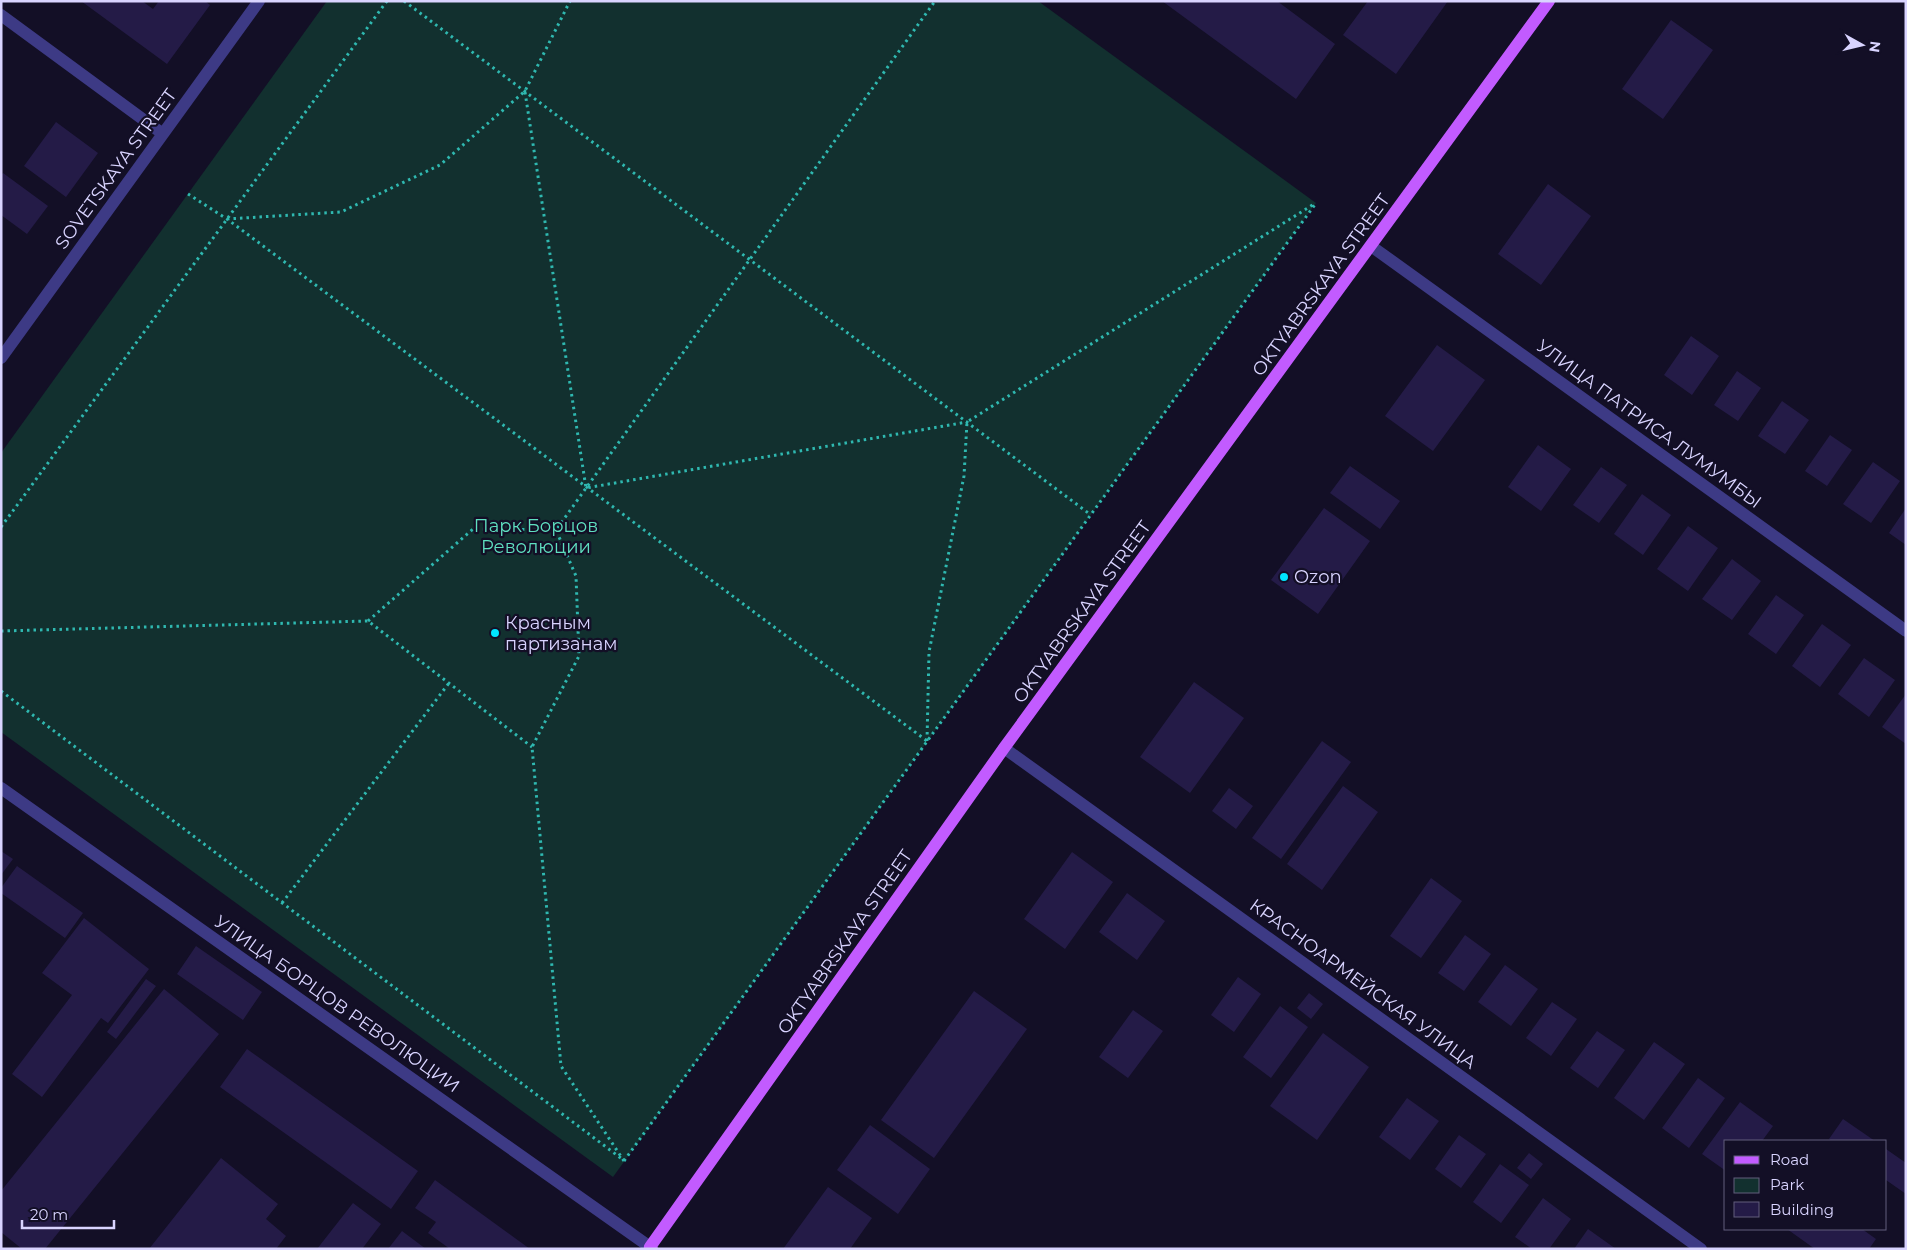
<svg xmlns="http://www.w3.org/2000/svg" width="1907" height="1250" font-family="Montserrat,sans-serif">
  <rect width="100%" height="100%" fill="#130f26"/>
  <path fill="#12302f" d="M327,1H1038L1316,203L613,1177L1,732V453Z"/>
  <path fill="#241b47" d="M81,1H142L153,9L159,1H205L210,5L167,64Z
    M1162,1H1277L1335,44L1296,99Z
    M1368,1H1448L1396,74L1343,35Z
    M1671,20L1713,50L1663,119L1622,89Z
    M56,122L98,153L66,197L24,166Z
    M3,173L48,206L27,234L1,215V176Z
    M1548,184L1591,216L1541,285L1498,254Z
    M1691,336L1719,356L1692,395L1664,375Z
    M1437,345L1485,380L1433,451L1385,416Z
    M1737,371L1761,388L1738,421L1714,405Z
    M1782,401L1809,420L1785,454L1758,436Z
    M1830,435L1852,450L1827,486L1805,471Z
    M1538,445L1571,469L1541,511L1508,487Z
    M1873,462L1900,481L1871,523L1843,504Z
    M1350,466L1400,501L1380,529L1330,493Z
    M1601,467L1627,485L1599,523L1573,505Z
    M1642,494L1671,515L1643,555L1614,534Z
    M1324,508L1370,541L1318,614L1271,580Z
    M1906,508V545L1889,533Z
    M1688,526L1718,548L1688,591L1657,569Z
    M1732,559L1761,581L1732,620L1702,599Z
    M1776,595L1804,615L1776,654L1748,634Z
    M1822,624L1851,645L1820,687L1792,666Z
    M1864,658L1895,680L1869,717L1838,694Z
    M1194,682L1244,718L1190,793L1140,757Z
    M1906,694V744L1882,727Z
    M1322,741L1351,762L1281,859L1252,838Z
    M1343,786L1378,812L1322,890L1287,864Z
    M1229,788L1253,806L1236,829L1212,811Z
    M1,851L13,859L1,875Z
    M1072,852L1113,882L1065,949L1024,919Z
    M17,866L83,913L65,938L1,893V888Z
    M1431,878L1462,901L1421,958L1390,936Z
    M1127,893L1165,921L1137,960L1099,932Z
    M84,918L149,969L108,1023L101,1018L42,1097L12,1074L72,995L42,973Z
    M1465,935L1491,954L1464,991L1438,973Z
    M196,946L262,992L243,1020L177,974Z
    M1505,965L1538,989L1511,1026L1478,1002Z
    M1238,977L1261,994L1234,1032L1211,1015Z
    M146,979L156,986L116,1039L107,1032Z
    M164,989L219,1034L45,1249H22L1,1232V1191Z
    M974,991L1027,1029L934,1158L881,1120Z
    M1309,993L1323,1004L1311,1019L1297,1008Z
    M1552,1002L1577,1019L1551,1056L1526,1038Z
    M1280,1006L1308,1027L1271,1078L1243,1057Z
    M1133,1010L1163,1031L1128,1078L1099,1057Z
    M1597,1031L1625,1050L1598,1088L1570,1068Z
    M1323,1033L1369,1067L1317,1140L1270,1106Z
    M1654,1042L1685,1064L1644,1120L1614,1098Z
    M247,1049L418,1171L391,1209L220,1087Z
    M1698,1078L1725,1098L1689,1148L1662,1128Z
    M1407,1098L1439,1121L1410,1160L1379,1137Z
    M1740,1102L1773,1126L1762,1141H1726V1171L1702,1154Z
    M1843,1119L1875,1141H1832L1829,1139Z
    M870,1125L930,1169L898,1214L837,1170Z
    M1459,1135L1486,1154L1461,1188L1435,1169Z
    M1886,1149L1906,1163V1194L1886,1180Z
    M1529,1153L1543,1164L1531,1179L1517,1168Z
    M221,1158L278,1204L266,1219L286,1236L276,1249H149Z
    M1500,1164L1529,1185L1501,1223L1473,1202Z
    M435,1180L530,1249H450L428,1233L436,1222L415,1208Z
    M828,1187L872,1218L850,1249H783Z
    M1543,1198L1571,1219L1549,1249H1532L1515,1237Z
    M353,1203L381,1224L362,1249H317Z
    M1588,1229L1616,1249H1574Z
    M1787,1229H1862L1876,1239L1869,1249H1815Z
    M402,1231L426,1249H388Z"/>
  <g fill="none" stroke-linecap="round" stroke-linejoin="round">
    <path stroke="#2fb8b0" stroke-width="3" stroke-dasharray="2.5 4" stroke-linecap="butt" d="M404,1L1091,515
      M525,92L586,488L967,422
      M188,194L227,219L927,741
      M227,219L341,212L440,165L525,91L570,1
      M1,527L387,1
      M368,621L473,529L556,530
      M1,631L368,621L532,747
      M1,691L622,1159
      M927,741L929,652L964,476L967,422L1314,204
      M282,903L449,683
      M624,1161L561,1066L532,747L579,656L576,576L556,530L935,1
      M624,1161L1316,203"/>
    <path stroke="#3d3a85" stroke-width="12" d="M1,15L163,134
      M1371,246L1906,631
      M1,358L259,1
      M1004,748L1701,1249
      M1,788L650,1247L649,1249"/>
    <path stroke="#c25bff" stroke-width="12" d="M652,1249L650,1247L1004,748L1549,1"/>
  </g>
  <g fill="#00e5ff" stroke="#130f26" stroke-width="2">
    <circle cx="1284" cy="577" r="5"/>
    <circle cx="495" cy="633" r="5"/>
  </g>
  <g text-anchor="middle" stroke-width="4.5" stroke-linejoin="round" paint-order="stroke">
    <g font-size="18" fill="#d9d4ff" stroke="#130f26">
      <text transform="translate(116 169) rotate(-54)" y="6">SOVETSKAYA STREET</text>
      <text transform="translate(1321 285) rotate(-54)" y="6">OKTYABRSKAYA STREET</text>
      <text transform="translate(1649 424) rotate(36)" y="6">УЛИЦА ПАТРИСА ЛУМУМБЫ</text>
      <text transform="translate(1082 612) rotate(-54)" y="6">OKTYABRSKAYA STREET</text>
      <text transform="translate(845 942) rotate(-55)" y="6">OKTYABRSKAYA STREET</text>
      <text transform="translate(1363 984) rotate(36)" y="6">КРАСНОАРМЕЙСКАЯ УЛИЦА</text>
      <text transform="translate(337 1004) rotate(35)" y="6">УЛИЦА БОРЦОВ РЕВОЛЮЦИИ</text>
    </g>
    <g font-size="18" fill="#5fe0c0" stroke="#130f26">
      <text x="536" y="532">Парк Борцов<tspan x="536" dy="21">Революции</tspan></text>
    </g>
    <g font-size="18" fill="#d9d4ff" stroke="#130f26" text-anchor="start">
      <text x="1294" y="583">Ozon</text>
      <text x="505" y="629">Красным<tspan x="505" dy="21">партизанам</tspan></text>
    </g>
  </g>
  <rect width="1907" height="1250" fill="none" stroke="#d9d4ff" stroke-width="5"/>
  <rect x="1724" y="1140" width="162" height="90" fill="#130f26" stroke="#625e7d"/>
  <rect x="1734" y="1156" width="25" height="8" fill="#c25bff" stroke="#625e7d"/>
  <text x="1770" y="1165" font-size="15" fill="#d9d4ff">Road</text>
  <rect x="1734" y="1178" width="25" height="15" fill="#12302f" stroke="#625e7d"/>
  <text x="1770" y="1190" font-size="15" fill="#d9d4ff">Park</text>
  <rect x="1734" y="1202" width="25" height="15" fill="#241b47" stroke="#625e7d"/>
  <text x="1770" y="1215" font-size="15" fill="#d9d4ff">Building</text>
  <g transform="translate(1862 45) rotate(98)" stroke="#130f26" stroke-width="4" paint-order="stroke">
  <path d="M0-4L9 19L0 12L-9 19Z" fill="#d9d4ff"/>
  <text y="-8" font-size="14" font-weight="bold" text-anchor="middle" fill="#d9d4ff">N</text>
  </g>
  <path d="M22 1220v8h92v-8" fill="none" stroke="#d9d4ff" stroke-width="2.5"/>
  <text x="30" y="1220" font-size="15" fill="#d9d4ff" stroke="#130f26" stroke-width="4" paint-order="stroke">20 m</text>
</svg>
